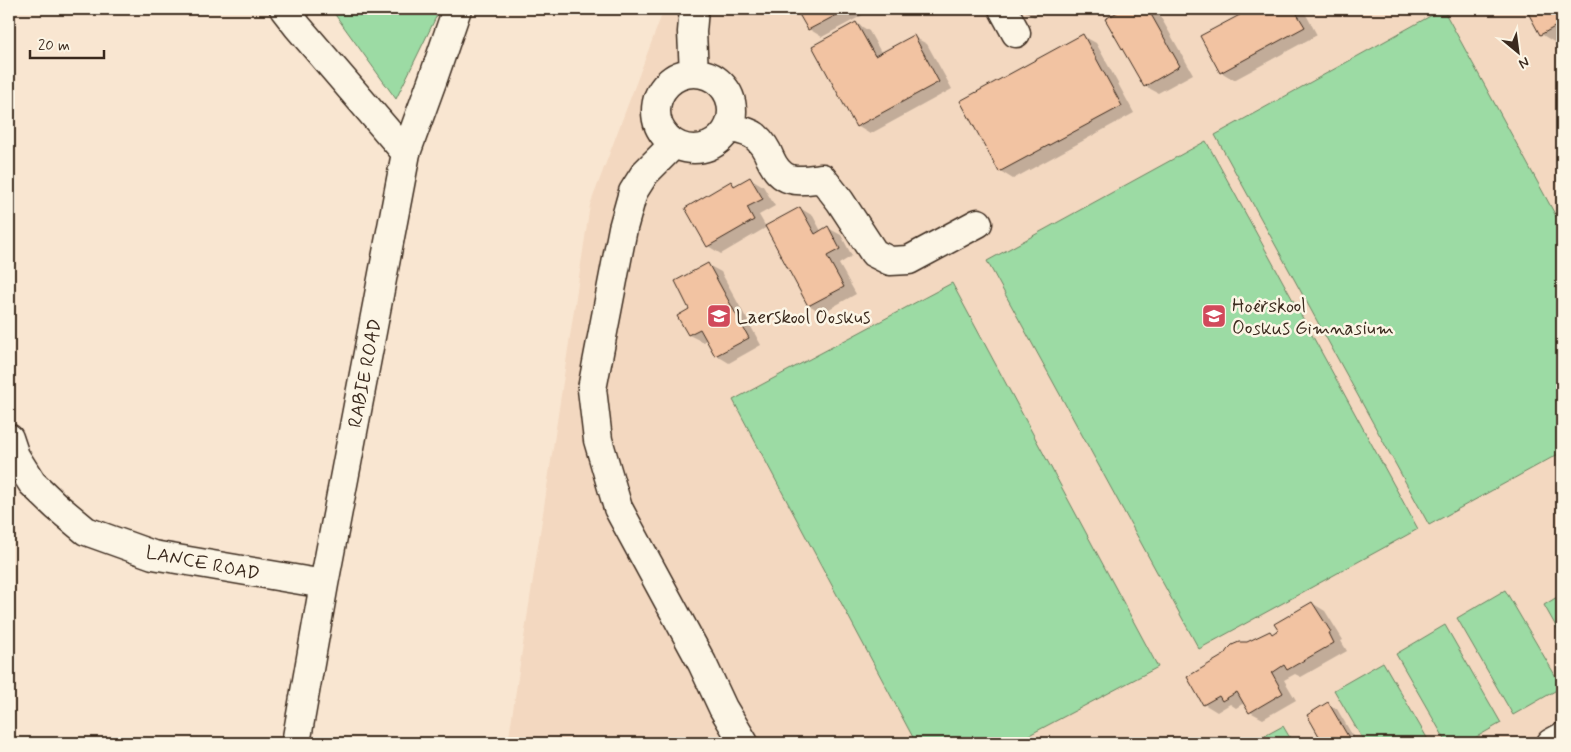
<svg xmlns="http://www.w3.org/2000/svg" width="1571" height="752" font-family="Mynerve,sans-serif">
  <rect width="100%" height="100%" fill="#f9e6d1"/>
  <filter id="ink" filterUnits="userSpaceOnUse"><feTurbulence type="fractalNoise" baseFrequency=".02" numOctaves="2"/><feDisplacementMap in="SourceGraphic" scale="10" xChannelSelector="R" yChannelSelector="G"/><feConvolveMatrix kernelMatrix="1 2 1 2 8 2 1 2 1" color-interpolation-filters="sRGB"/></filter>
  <g filter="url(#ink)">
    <path fill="#f3d8c0" d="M664,9H1562V743H508L590,205Z"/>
    <path fill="#9cdba4" stroke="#6c8261" d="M331,9H440L396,99Z
      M1443,9L1562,227V452L1429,525L1215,135Z
      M1206,141L1418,529L1199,649L987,261Z
      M952,283L1158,667L1014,743H916L733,400Z
      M1505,590L1562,687L1513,715L1457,618Z
      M1562,594V637L1544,605Z
      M1445,625L1501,723L1466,743H1447L1396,654Z
      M1383,662L1430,743H1365L1334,690Z
      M1283,726L1293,743H1252Z"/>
    <path fill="#0003" d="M798,9H874L822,37L809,29Z
      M1021,9H1048L1034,17Z
      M1126,9H1156L1193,74L1158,93L1145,86L1107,19Z
      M1253,9H1303L1317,35L1234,80L1221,72L1202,37Z
      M1528,9H1562V37L1554,42L1541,34Z
      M856,23L869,31L882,54L914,37L927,44L952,89L870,134L857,126Z
      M1083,36L1096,43L1134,113L1013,179L1000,171Z
      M750,178L763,186L775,206L759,215L766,227L800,208L813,216L821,231L828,228L841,235L852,256L839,264L856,294L822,313L809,305L767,227L721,254L708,246L731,183L737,186Z
      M708,265L721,272L761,345L729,363L716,355L707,339L703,342L689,335L679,316L691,309Z
      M1312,603L1325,611L1343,640L1341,641L1347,651L1301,677L1295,674L1284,680L1296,700L1263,719L1250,712L1244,703L1236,708L1230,704L1217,712L1204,704L1189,677L1247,643L1270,632L1273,634Z
      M1328,704L1337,709L1357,743H1325L1308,716Z"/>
    <path fill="#f2c3a2" stroke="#3b2a1e" d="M796,9H848L808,30Z
      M1123,9H1148L1180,66L1144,87L1105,19Z
      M1251,9H1294L1305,27L1220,73L1200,36Z
      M1526,9H1562V23L1540,35Z
      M856,22L875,56L914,35L939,82L856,127L812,46Z
      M1083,34L1122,106L999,172L960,101Z
      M750,177L763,199L747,207L754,220L707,247L685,208L731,181L734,186Z
      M800,207L815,234L828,226L840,249L827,256L844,287L808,306L765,226Z
      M708,263L749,338L715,356L700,329L688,335L677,316L689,309L675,281Z
      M1312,602L1331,632L1329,633L1334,643L1287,670L1284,665L1272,673L1283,693L1249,713L1237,692L1222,701L1219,696L1203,705L1187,677L1224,655L1227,650L1232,645L1239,642H1247L1270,631L1272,634L1278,630L1274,624Z
      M1328,702L1352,743H1323L1307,715Z"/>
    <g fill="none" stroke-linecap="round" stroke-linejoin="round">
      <defs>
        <path id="minor" d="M284,9L298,27L406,153
          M1003,9L1016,33
          M694,73L692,32L694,9
          M656 111a38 38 0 1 1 76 0a38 38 0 1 1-76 0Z
          M729,127C736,129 748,131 755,136C762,142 767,150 770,158C782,185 798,181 822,178L840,201L874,253L890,261L909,260L978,223
          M674,144L645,173L633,192L623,228L592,389L598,440L618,508L702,663L723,708L744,743
          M9,438L15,456L32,483L56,506L86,531L153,555L324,584
          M296,743L324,584L406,153L434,76L457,9
          M1551,743L1562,737"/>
      </defs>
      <use href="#minor" stroke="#3b2a1e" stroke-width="31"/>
      <use href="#minor" stroke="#fcf5e5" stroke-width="28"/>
    </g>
  </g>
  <defs>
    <symbol id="school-square" viewBox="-11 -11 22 22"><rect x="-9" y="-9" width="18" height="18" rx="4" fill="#d1495b" stroke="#fcf5e5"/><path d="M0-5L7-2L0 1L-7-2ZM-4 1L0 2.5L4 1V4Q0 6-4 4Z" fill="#fff"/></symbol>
  </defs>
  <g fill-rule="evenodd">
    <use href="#school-square" x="705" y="302" width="28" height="28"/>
    <use href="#school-square" x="1200" y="302" width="28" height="28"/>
  </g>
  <g text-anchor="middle" stroke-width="5" stroke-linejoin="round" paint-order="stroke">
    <g font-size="19" fill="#3b2a1e" stroke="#fcf5e5" text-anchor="start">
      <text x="1232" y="312">Hoërskool<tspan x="1232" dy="22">Ooskus Gimnasium</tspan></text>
      <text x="736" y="323">Laerskool Ooskus</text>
    </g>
    <g font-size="19" fill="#3b2a1e" stroke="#fcf5e5">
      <text transform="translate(364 373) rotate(-79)" y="7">RABIE ROAD</text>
      <text transform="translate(203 562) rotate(11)" y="7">LANCE ROAD</text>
    </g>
  </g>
  <rect width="1571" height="752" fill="none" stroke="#fcf5e5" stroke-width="30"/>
  <rect x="15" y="15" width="1541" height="722" fill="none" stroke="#3b2a1e" stroke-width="2" filter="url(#ink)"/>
  <g transform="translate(1518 52) rotate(151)" stroke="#fcf5e5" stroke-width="4" paint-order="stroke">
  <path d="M0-4L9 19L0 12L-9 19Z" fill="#3b2a1e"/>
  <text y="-8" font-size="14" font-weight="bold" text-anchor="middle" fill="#3b2a1e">N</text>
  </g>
  <path d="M30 50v8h74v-8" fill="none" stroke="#3b2a1e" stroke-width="2.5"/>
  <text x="38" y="50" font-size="15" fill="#3b2a1e" stroke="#fcf5e5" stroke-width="4" paint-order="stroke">20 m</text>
</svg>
